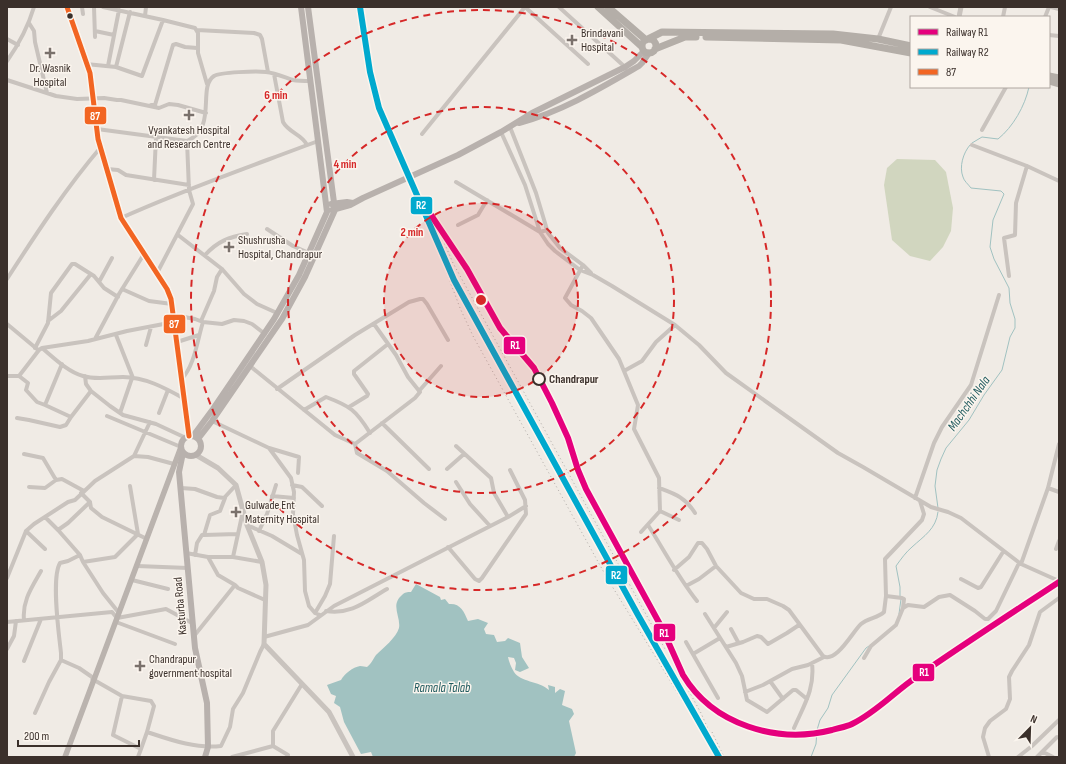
<svg xmlns="http://www.w3.org/2000/svg" width="1066" height="764" font-family="'Sofia Sans Condensed',sans-serif">
  <rect width="100%" height="100%" fill="#f0ebe5"/>
  <path fill="#d1d6bf" d="M897,159L935,160L946,172L953,208L951,231L943,247L930,261L910,256L892,240L884,185L887,168Z"/>
  <path fill="#a1c2c1" d="M416,584L440,597L441,600L445,599L449,604C460,603 464,611 468,621L478,619L488,623L484,629L486,634L494,635L497,642L505,641L508,638L520,643L522,657L529,668L520,672L515,670L516,663L514,658L508,657C509,662 511,667 514,672C520,682 539,681 549,690L548,685L555,687V693L560,689L565,691L562,705L572,709L574,714L569,721L576,753L574,757H373L371,752L361,754L344,722L340,707L334,703L336,696L331,694L327,685L341,680C344,674 353,667 360,666C363,666 365,667 367,667C372,663 373,659 376,655C383,648 396,638 399,628C401,617 390,605 402,595C405,592 407,592 411,592Z"/>
  <g fill="none" stroke-linecap="round" stroke-linejoin="round">
    <path stroke="#a1c2c1" stroke-width="1" d="M972,143L982,137L998,139C1013,127 1025,106 1029,87
      M938,508L935,486L937,470L941,459L946,448L969,420L984,395L1002,370L1010,337L1015,328V319L1010,303L1009,288L994,259L990,247L993,220L1004,194L1001,191L971,188C968,184 964,181 963,177C959,167 963,153 970,145
      M900,596V587L896,566C901,559 906,552 912,547C924,536 936,529 938,512
      M899,614L901,599
      M811,757L816,744L817,730L820,720L828,708L832,695L866,648L869,646"/>
    <path stroke="#c9c3be" stroke-width="4" d="M82,7L83,14
      M94,7L95,37
      M103,7L163,20L195,28L198,33V53L207,84
      M525,7L588,64
      M559,7L625,67
      M930,7L955,17
      M1051,7L1059,9
      M145,16L146,7
      M1003,17L1005,7
      M1045,17L1049,7
      M29,23L34,31L35,42L47,93
      M197,30L254,33L260,35L262,39L268,72
      M95,31L114,35
      M1049,35L1059,36
      M7,39L18,45
      M878,39L891,7
      M7,61C19,44 28,27 34,7
      M86,64L116,67L142,76L163,20
      M108,66L119,10
      M116,67L130,12
      M274,74L283,122C289,133 302,134 307,145
      M7,80L56,96L77,99L104,98L117,100H121L159,108L169,104L178,105L206,113
      M151,105H155L173,45L176,44L185,47L197,48
      M510,127L536,193L548,233L560,248L583,265L591,273
      M97,129L187,141C218,128 197,87 214,76C220,72 257,71 266,72C275,73 284,77 293,80C298,81 305,81 311,81
      M982,130L1006,87
      M501,132L525,185L540,232L548,244L555,251L580,270L593,275L612,286L675,325L699,345L726,373L838,453L863,467L931,507L948,512L961,518L1021,564L1059,581
      M422,134L525,7
      M972,145L1027,166
      M107,169L118,170L126,175L189,185
      M154,180L156,137
      M456,182L540,232L547,230
      M121,218C185,189 252,166 318,141
      M458,225L478,215L487,200
      M267,229L293,246L309,253
      M178,235L222,269L244,294L257,304L277,313
      M205,255C218,241 229,237 247,234
      M583,265L565,298L571,305L582,311L591,318L619,359L638,405L634,429L659,478L660,511L641,532
      M156,275L193,204L189,190L187,141
      M1009,276L1004,238L1015,235L1016,203L1027,166L1059,181
      M7,279C36,234 66,188 101,147
      M99,282L112,258
      M122,289L149,301L172,304
      M173,315L195,319L203,322L222,324L234,320L244,321L252,324L265,334
      M48,321L61,311L91,274
      M201,321L214,291L217,277L222,269
      M7,324L37,349L39,350L42,348C54,358 68,372 83,376C96,380 109,377 123,377C145,377 165,388 183,398
      M116,335L133,378
      M95,339L119,294L144,254
      M177,342L199,335
      M146,345L151,327
      M35,348L48,323L51,293L72,264H75L94,276L104,288L118,297
      M42,348L88,341L127,331L174,322
      M39,350L19,376L28,383L26,390L37,402L45,405L62,364
      M250,366L335,435L355,444L415,398L420,392L408,377L396,355L374,324
      M624,371L642,361L656,342L675,325
      M7,376H19
      M85,376L86,384L91,391L110,406L123,415L156,424L186,438
      M181,380C195,365 197,341 203,322
      M277,389L355,335L409,302L420,299H423L427,304L448,340
      M419,391L441,366
      M45,405L71,417L91,391
      M349,407L367,396L368,394L354,374V371L388,344
      M304,410L326,397C350,406 356,410 370,433
      M120,413L132,378
      M159,413L168,390
      M107,416L181,447
      M17,418L29,420L60,427L66,425L71,417
      M212,421L269,448L291,478L294,492L293,514L297,535L304,560L305,591L309,606L315,613L320,615
      M382,423L429,469
      M355,444L357,453L387,471L424,503L445,519
      M456,446L491,478L494,493L508,517
      M269,448L299,457L298,473
      M24,454L43,458L56,480
      M134,456L150,422
      M447,469L464,454
      M456,482L470,504L490,526
      M292,485L302,487L322,506
      M29,487L45,488L56,480L62,479L84,491
      M181,488L195,489L217,497L224,498L236,485
      M659,488C675,494 685,497 695,513
      M1048,488L1059,492
      M81,493L90,502L91,508L102,517L147,539
      M272,496L294,498
      M915,498L934,443L942,427L971,385L999,295
      M660,511L679,520
      M45,517L58,530L80,555L83,562L115,557L138,534L130,486
      M247,525L272,536L302,554
      M648,525C664,550 678,577 697,601
      M58,530L68,523L90,502
      M26,531L45,549
      M259,531L267,514L276,485
      M204,535L237,534
      M448,547L475,579L479,581L482,578L526,514L525,500L510,470
      M1056,549L1059,541
      M186,553L208,557H233L243,511
      M80,555L68,561L60,563C51,578 59,635 61,653V660L79,668L92,677L93,682
      M195,555L197,543L202,535H204L210,515L220,511L225,498
      M208,557L218,575L235,585L238,588L265,600
      M233,557L262,562
      M83,562L103,593L119,613
      M1021,564L1048,488L1059,444
      M137,566L188,568
      M674,570L689,557L698,543H702L707,549L716,566L741,593L754,599H767L783,606L789,610L823,656C836,664 853,631 861,624C868,618 878,618 884,612L886,596L885,559L922,520L924,514L920,501
      M7,578L26,531L34,524L68,502L75,500L95,481L134,456L148,457L174,464
      M961,579L978,588L981,587L1003,552
      M132,580L168,589
      M686,586L699,579L716,566
      M903,608L908,605L924,607L939,597L950,595L975,611L985,619H988L996,611L1019,563
      M326,611C352,615 366,601 387,589
      M315,613L325,596L330,584L334,536
      M705,614L736,663L742,676L747,700L767,712L793,690H796L807,699
      M24,620C22,601 32,587 41,571
      M7,622L112,612L117,618L166,609L192,623
      M116,622L175,644
      M714,628L727,612
      M731,629L738,642
      M194,636L235,585
      M264,637L308,625L334,606L508,517L526,506
      M686,642L718,698
      M726,647L743,642L757,636L761,637L768,644L787,633L799,625
      M7,649L14,636L16,621
      M693,654L720,638
      M864,658L871,646L896,625L903,608L904,599L902,598L886,596
      M24,661L41,619
      M94,680L122,696L113,735L141,749L147,732C171,740 196,749 221,746L230,727L233,709L243,693L260,652L264,644
      M770,681L783,699
      M745,692L763,685L792,669L808,665L824,657
      M122,696L151,701L154,706L147,732
      M35,713L49,682L61,660
      M794,728C804,705 815,689 812,663
      M273,746V731L302,684
      M1043,752L1053,757
      M138,757L141,749
      M232,757L273,746L288,755
      M989,757L983,737L985,728L990,721L1006,709L1010,699L1009,677L1012,671L1029,645L1040,612L1059,598
      M1018,757L1032,746L1059,720
      M1037,757L1057,737"/>
    <path stroke="#c9c3be" stroke-width="5" d="M959,17L961,7
      M196,455L218,468L236,485L247,525L262,562L266,585L264,644L329,712L353,757"/>
    <path stroke="#bab3ae" stroke-width="5.5" d="M67,7L90,73L98,139L121,218L167,289L171,299L189,436
      M65,757L181,447"/>
    <path stroke="#b8b1ad" stroke-width="6" d="M519,123C561,112 601,88 639,66L642,63L649,53
      M331,204L347,202L353,203
      M332,210L350,205L363,198L458,155L501,132L532,113L625,67L634,61L644,51
      M193,436L213,409L274,319L299,275L327,212L301,7
      M181 446a10 10 0 1 1 20 0a10 10 0 1 1-20 0Z
      M198,439L212,421L282,319L305,277L335,210L308,7
      M183,453L179,472L195,648L207,703L208,747L205,757"/>
    <path stroke="#b4aea8" stroke-width="7" d="M598,7L642,47
      M608,7L646,40
      M706,37L841,40L911,53
      M648,39L662,32L833,34L878,39L911,46
      M642 46a7 7 0 1 1 14 0a7 7 0 1 1-14 0Z
      M655,49L685,37H696
      M1049,76L1059,78
      M1049,81L1059,84"/>
    <path stroke="#b1aca8" stroke-width="1" stroke-dasharray="1 3" stroke-linecap="butt" d="M427,209L467,269L500,328L534,368L552,403L568,438L578,470L586,489L662,628L683,675C713,725 777,744 832,730C838,728 846,727 852,724C877,712 895,691 918,676C964,644 1012,613 1059,582
      M426,217L460,308L473,336L607,578L717,757
      M443,240L453,263L665,649
      M685,684L701,713L712,738
      M712,732L724,757"/>
    <defs>
      <path id="bus-1" d="M67,7L90,73L98,139L121,218L167,289L171,299L189,436"/>
    </defs>
    <use href="#bus-1" stroke="#fbf5ee" stroke-width="8"/>
    <use href="#bus-1" stroke="#f26522" stroke-width="5"/>
    <defs>
      <path id="rail-1" d="M427,209L467,269L500,328L534,368L552,403L568,438L578,470L586,489L662,628L683,675C713,725 777,744 832,730C838,728 846,727 852,724C877,712 895,691 918,676C964,644 1012,613 1059,582"/>
      <path id="rail-2" d="M360,7L370,72L379,108L454,280L638,615L719,757"/>
    </defs>
    <use href="#rail-1" stroke="#fbf5ee" stroke-width="9"/>
    <use href="#rail-2" stroke="#fbf5ee" stroke-width="9"/>
    <use href="#rail-1" stroke="#e5007d" stroke-width="6"/>
    <use href="#rail-2" stroke="#00a9ce" stroke-width="6"/>
  </g>
  <circle cx="481" cy="300" r="97" fill="#d62828" fill-opacity=".12"/>
  <g fill="none" stroke="#d62828" stroke-width="2" stroke-dasharray="7 5">
    <circle cx="481" cy="300" r="97"/>
    <circle cx="481" cy="300" r="193"/>
    <circle cx="481" cy="300" r="290"/>
  </g>
  <circle fill="#3b302b" stroke="#fbf5ee" stroke-width="1.5" cx="70" cy="16" r="3.5"/>
  <g fill="#7a716c" stroke="#fbf5ee" stroke-width="1.5">
    <path d="M570 34h4v4h4v4h-4v4h-4v-4h-4v-4h4z"/>
    <path d="M48 47h4v4h4v4h-4v4h-4v-4h-4v-4h4z"/>
    <path d="M187 109h4v4h4v4h-4v4h-4v-4h-4v-4h4z"/>
    <path d="M227 241h4v4h4v4h-4v4h-4v-4h-4v-4h4z"/>
    <path d="M234 506h4v4h4v4h-4v4h-4v-4h-4v-4h4z"/>
    <path d="M138 660h4v4h4v4h-4v4h-4v-4h-4v-4h4z"/>
  </g>
  <circle fill="#fbf5ee" stroke="#3b302b" stroke-width="2" cx="539" cy="379" r="6"/>
  <g text-anchor="middle" stroke-width="3" stroke-linejoin="round" paint-order="stroke">
    <g font-size="12" fill="#3b302b" stroke="#fbf5ee" text-anchor="start">
      <text x="581" y="37">Brindavani<tspan x="581" dy="14">Hospital</tspan></text>
      <text x="50" y="72" text-anchor="middle">Dr. Wasnik<tspan x="50" dy="14">Hospital</tspan></text>
      <text x="189" y="134" text-anchor="middle">Vyankatesh Hospital<tspan x="189" dy="14">and Research Centre</tspan></text>
      <text x="238" y="244">Shushrusha<tspan x="238" dy="14">Hospital, Chandrapur</tspan></text>
      <text x="245" y="509">Gulwade Ent<tspan x="245" dy="14">Maternity Hospital</tspan></text>
      <text x="149" y="663">Chandrapur<tspan x="149" dy="14">government hospital</tspan></text>
    </g>
    <g font-size="12" font-weight="bold" fill="#3b302b" stroke="#fbf5ee" text-anchor="start">
      <text x="549" y="383">Chandrapur</text>
    </g>
    <g font-size="12" fill="#3b302b" stroke="#fbf5ee">
      <text transform="translate(180 606) rotate(-95)" y="4">Kasturba Road</text>
    </g>
    <g font-size="13" font-style="italic" fill="#1f5a5e" stroke="#fbf5ee">
      <text transform="translate(968 403) rotate(-55)" y="5">Machchhi Nala</text>
      <text x="442" y="692">Ramala Talab</text>
    </g>
  </g>
  <circle cx="481" cy="300" r="6" fill="#d62828" stroke="#fbf5ee" stroke-width="2"/>
  <g font-size="12" text-anchor="middle" font-weight="bold" fill="#d62828" stroke="#fbf5ee" stroke-width="3" stroke-linejoin="round" paint-order="stroke">
    <text x="276" y="99">6 min</text>
    <text x="345" y="168">4 min</text>
    <text x="412" y="236">2 min</text>
  </g>
  <g stroke="#fbf5ee" stroke-width="1.5">
    <rect x="84" y="106" width="23" height="19" rx="4" fill="#f26522"/>
    <rect x="410" y="196" width="23" height="19" rx="4" fill="#00a9ce"/>
    <rect x="163" y="314" width="23" height="20" rx="4" fill="#f26522"/>
    <rect x="503" y="336" width="23" height="19" rx="4" fill="#e5007d"/>
    <rect x="605" y="565" width="23" height="20" rx="4" fill="#00a9ce"/>
    <rect x="653" y="623" width="23" height="19" rx="4" fill="#e5007d"/>
    <rect x="912" y="663" width="23" height="19" rx="4" fill="#e5007d"/>
  </g>
  <g font-size="11" text-anchor="middle" font-weight="bold" fill="#fff">
    <text x="95" y="120">87</text>
    <text x="421" y="209">R2</text>
    <text x="174" y="328">87</text>
    <text x="515" y="349">R1</text>
    <text x="616" y="579">R2</text>
    <text x="664" y="637">R1</text>
    <text x="924" y="676">R1</text>
  </g>
  <rect width="1066" height="764" fill="none" stroke="#3b302b" stroke-width="16"/>
  <rect x="910" y="16" width="140" height="72" fill="#fbf5ee" stroke="#aea6a0"/>
  <rect x="918" y="29" width="20" height="6" fill="#e5007d" stroke="#aea6a0"/>
  <text x="946" y="36" font-size="12" fill="#3b302b">Railway R1</text>
  <rect x="918" y="49" width="20" height="6" fill="#00a9ce" stroke="#aea6a0"/>
  <text x="946" y="56" font-size="12" fill="#3b302b">Railway R2</text>
  <rect x="918" y="69" width="20" height="6" fill="#f26522" stroke="#aea6a0"/>
  <text x="946" y="76" font-size="12" fill="#3b302b">87</text>
  <g transform="translate(1030 728) rotate(23)" stroke="#fbf5ee" stroke-width="3" paint-order="stroke">
  <path d="M0-3L7 15L0 10L-7 15Z" fill="#3b302b"/>
  <text y="-6" font-size="11" font-weight="bold" text-anchor="middle" fill="#3b302b">N</text>
  </g>
  <path d="M18 740v6h121v-6" fill="none" stroke="#3b302b" stroke-width="2"/>
  <text x="24" y="740" font-size="12" fill="#3b302b" stroke="#fbf5ee" stroke-width="3" paint-order="stroke">200 m</text>
</svg>
